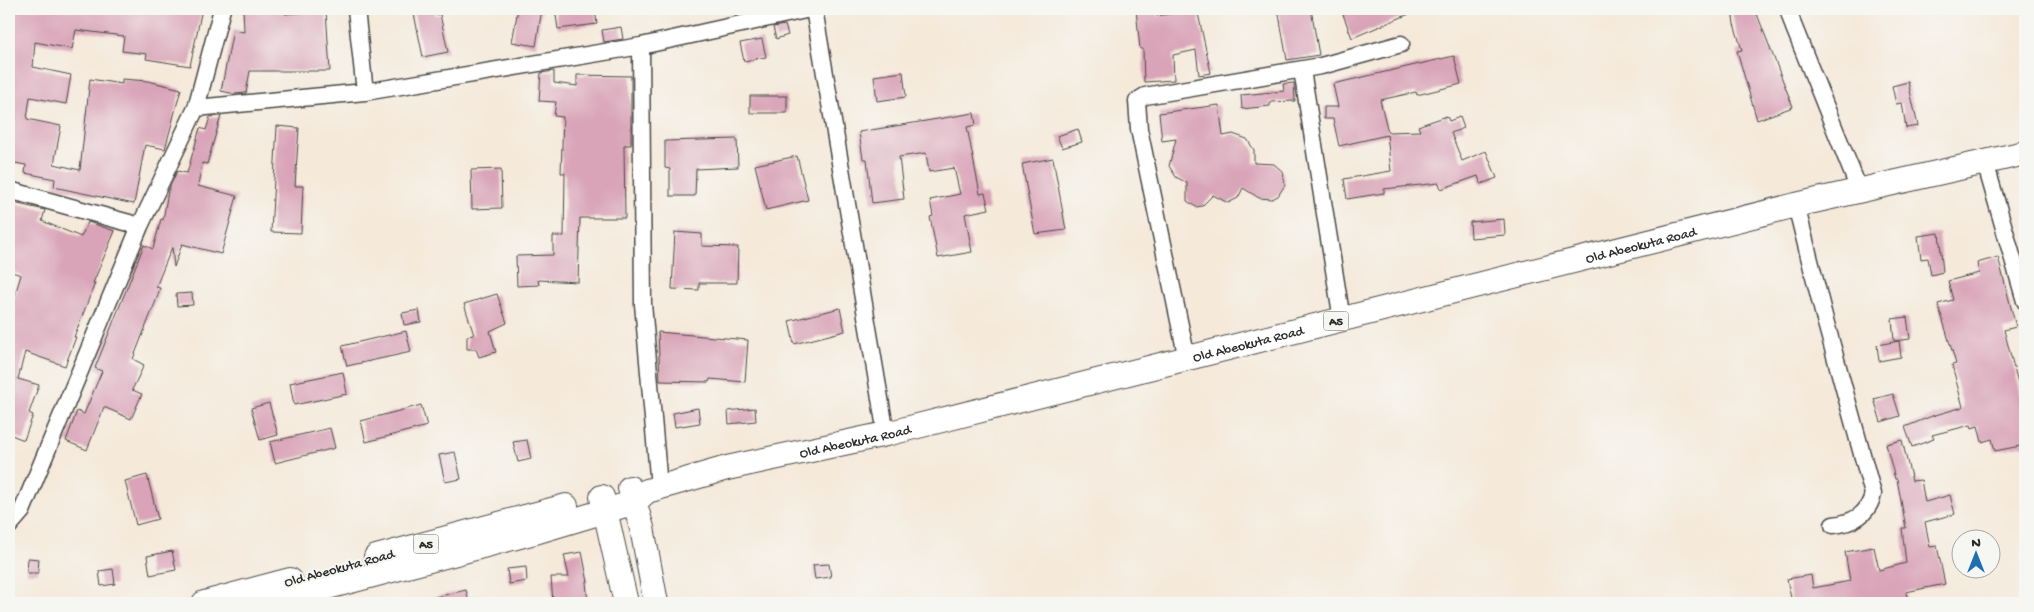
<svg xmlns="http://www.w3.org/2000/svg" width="2034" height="612" font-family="'Gochi Hand',sans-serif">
  <rect width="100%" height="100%" fill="#f6f6f2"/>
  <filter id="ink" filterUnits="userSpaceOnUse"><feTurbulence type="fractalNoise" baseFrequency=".02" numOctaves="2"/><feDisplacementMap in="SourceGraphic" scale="10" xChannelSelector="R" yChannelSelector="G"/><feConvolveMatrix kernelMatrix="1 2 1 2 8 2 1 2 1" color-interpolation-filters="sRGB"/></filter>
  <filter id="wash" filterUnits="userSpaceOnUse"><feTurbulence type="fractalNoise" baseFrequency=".0096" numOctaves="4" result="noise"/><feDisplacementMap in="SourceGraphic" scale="20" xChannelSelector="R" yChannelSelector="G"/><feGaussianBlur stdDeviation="1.12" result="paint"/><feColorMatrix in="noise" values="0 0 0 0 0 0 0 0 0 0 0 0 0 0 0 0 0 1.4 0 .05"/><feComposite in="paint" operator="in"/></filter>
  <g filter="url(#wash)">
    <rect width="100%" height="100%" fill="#f5e9da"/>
    <g id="blocks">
      <path fill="#d9a4b8" d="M14,9H202L190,66L146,59L147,54L122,51L124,36L76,30L72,49L35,42L33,67L71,75L66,104L30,97L27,119L61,126L54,164L80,170L90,79L122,84V79L148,81L181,89L165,149L145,145L134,204L54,187L55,179L25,173L26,165L9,162V34Z
        M243,9H285V14L326,11L330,71H250L246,93L235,94L221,91L233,30L244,32Z
        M413,9H435V15L440,14L448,52L423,57Z
        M518,9H542L536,46L512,42Z
        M555,9H595L597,24L558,29Z
        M1136,9H1157V16L1197,9L1211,73L1199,75L1196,50L1173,55L1174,80L1144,82L1143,49H1140Z
        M1278,9H1311L1319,55L1287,60Z
        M1341,9H1421L1352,38Z
        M1732,9H1755L1793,107L1757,120L1737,51L1742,50L1734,24Z
        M785,25L788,35L776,39L773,27Z
        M621,27L623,39L604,42L602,30Z
        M762,39L766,57L744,61L740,43Z
        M1454,56L1461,84L1417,95L1416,92L1380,100L1388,132L1420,131L1418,126L1447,116L1449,121L1460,117L1464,128L1451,133L1462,161L1486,151L1497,178L1481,184L1478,176L1441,189L1439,183L1384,189V193L1347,199L1344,179L1391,171L1387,135L1339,146L1333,119H1324V107H1338L1333,84Z
        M554,71V83L577,86V75L631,76V145H624L625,218H580L578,282L538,280L539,285L517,286L516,256L553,255V236H564L565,173H561L563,117L554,116L556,102L539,101L541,73Z
        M903,72L906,97L877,101L874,76Z
        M1908,82L1918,126L1906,128L1902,103L1896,104L1892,86Z
        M1294,83L1295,101L1270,102V106L1242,109L1241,95L1284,91L1283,84Z
        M750,96H787V113H750Z
        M1219,105L1223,136L1233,134L1247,139L1254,150V163L1274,164L1283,172L1285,185L1278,196L1272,199L1259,198L1243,188L1238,198L1228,203L1213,195L1202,206L1196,207L1187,201V183L1176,177L1169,166L1176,139L1162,141L1159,113Z
        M974,113L976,125L967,127L980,194L985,193L989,209L965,214L972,252L938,258L930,217L933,216L930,200L960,194L954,168L929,172L926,153L899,157L904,199L872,203L867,159H863L859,132Z
        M221,116L207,164L202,163L198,186L237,196L221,254L182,244L174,267L172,247L156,287L160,288L157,298L133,359L144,365L132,390L142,394L131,419L104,407L87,450L66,441L77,411L84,414L102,371L95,368L144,245L153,249L161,219L163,220L168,191L177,171L187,173L200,128L206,130L210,117Z
        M277,126L299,128L295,186H303L301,233L271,232Z
        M1078,129L1082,142L1062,148L1057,136Z
        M737,139L738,167L696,169L695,196H670V169L665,168V141Z
        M797,156L808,200L766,210L755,165Z
        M1053,158L1066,230L1035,234L1022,164Z
        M501,169L502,208L472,209L471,170Z
        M9,202L45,210L42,221L81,237L88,222L115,231L93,283H95L74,337H76L65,366L25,352L18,379L39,385L29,413L33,415L24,440L9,434V314L21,275L9,271Z
        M1504,219L1505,235L1471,238L1470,222Z
        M675,232L702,234V246L738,247L737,283H699V290L672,289Z
        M1939,233L1943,272L1931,275L1928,258L1921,259L1918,236Z
        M1998,257L2016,327L2004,330L2025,409V445L1995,451L1992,439L1982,442L1978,426L1972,428L1971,425L1932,435L1934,439L1912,447L1905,427L1932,416L1963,407L1952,365L1956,364L1938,304L1953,300L1948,281L1979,273L1977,263Z
        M192,293L193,305L177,306L176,294Z
        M497,294L507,323L490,331L496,352L479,357L476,349H467V336L474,335L464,304Z
        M840,308L845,331L794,344L789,321Z
        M419,310L421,322L404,325L402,313Z
        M1907,317L1910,339L1894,341L1892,319Z
        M406,331L411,352L347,366L342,346Z
        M658,332L748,340L745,382L710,379L709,382L660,381Z
        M1899,341L1901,357L1879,361L1877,345Z
        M343,372L347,394L294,405L290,383Z
        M1893,394L1900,416L1881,422L1874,399Z
        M269,403L278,435L260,440L251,408Z
        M421,405L427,426L366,442L361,421Z
        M698,408L700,423L675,427L673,413Z
        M755,408L756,421L729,424L728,411Z
        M330,428L335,448L275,463L270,442Z
        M527,440L531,459L518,462L513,442Z
        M1902,440L1912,481L1921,480L1925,502L1950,495L1955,514L1925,522L1930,547L1937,546L1945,584L1906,592L1908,603H1792L1787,579L1811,575L1813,588L1850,581L1845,552L1874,547L1879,570L1906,563L1902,528H1906L1897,479H1895L1886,444Z
        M455,452L461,479L445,482L439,455Z
        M147,475L158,519L136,525L125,481Z
        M172,551L176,570L150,575L147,556Z
        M582,552L588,582H586L588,603H553L551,577H569L564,555Z
        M28,558L39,559L38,573H27Z
        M829,564L831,577L815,579L813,565Z
        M526,567L527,581L509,584L507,569Z
        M113,569L115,584L101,586L99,571Z
        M466,590L469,603H431V598Z"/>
    </g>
  </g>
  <g filter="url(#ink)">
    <use href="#blocks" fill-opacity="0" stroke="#494845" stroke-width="1"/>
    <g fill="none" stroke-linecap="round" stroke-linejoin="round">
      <defs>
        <path id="minor" d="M356,9L365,92
          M814,9L886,434
          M1788,9L1793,25L1860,192
          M641,46L643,304L659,487
          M1302,70L1342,320
          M196,108L365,92L641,46L810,9
          M1985,162L2025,301
          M9,190L140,226
          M1796,205L1824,316L1873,494C1868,515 1853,523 1833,525
          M1187,359L1139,129L1137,101L1145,96L1321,66L1401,44
          M9,526L22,511L140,226L196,108L222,9"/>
        <g id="highway">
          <path d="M630,488L642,528L656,603"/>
          <path d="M602,497L626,603"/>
          <path d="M376,557L566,506"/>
          <path d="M204,603L290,580"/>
          <path id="s1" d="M268,603L535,532L635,502L647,491L727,468L886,434L1796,205L2025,153"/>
        </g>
      </defs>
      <use href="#minor" stroke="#494845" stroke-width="19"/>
      <use href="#highway" stroke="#494845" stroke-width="26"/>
      <use href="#minor" stroke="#fff" stroke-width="16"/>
      <use href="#highway" stroke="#fff" stroke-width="24"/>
    </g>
  </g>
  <g text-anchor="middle" stroke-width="4" stroke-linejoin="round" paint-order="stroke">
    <g fill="#f6f6f2" stroke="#686867" stroke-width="1">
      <rect x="1323.5" y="311.5" width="25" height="19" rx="4"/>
      <rect x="413.5" y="534.5" width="25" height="19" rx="4"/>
    </g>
    <g font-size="12" font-weight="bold" fill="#2b2b2b">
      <text x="1336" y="325">A5</text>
      <text x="426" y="548">A5</text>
    </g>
    <g font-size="14" fill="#2b2b2b" stroke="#f6f6f2">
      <text dy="5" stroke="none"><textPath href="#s1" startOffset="1421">Old Abeokuta Road</textPath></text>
      <text dy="5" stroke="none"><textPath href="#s1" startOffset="1016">Old Abeokuta Road</textPath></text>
      <text dy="5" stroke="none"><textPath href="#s1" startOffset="611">Old Abeokuta Road</textPath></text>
      <text transform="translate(339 567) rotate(-15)" y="5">Old Abeokuta Road</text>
    </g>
  </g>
  <rect width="2034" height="612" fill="none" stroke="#f6f6f2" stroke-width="30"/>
  <g transform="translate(1976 554)"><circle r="24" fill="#f6f6f2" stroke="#a5a5a2"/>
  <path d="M0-4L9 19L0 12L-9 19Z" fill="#1f6fb2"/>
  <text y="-8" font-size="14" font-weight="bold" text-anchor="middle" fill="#2b2b2b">N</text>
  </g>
</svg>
